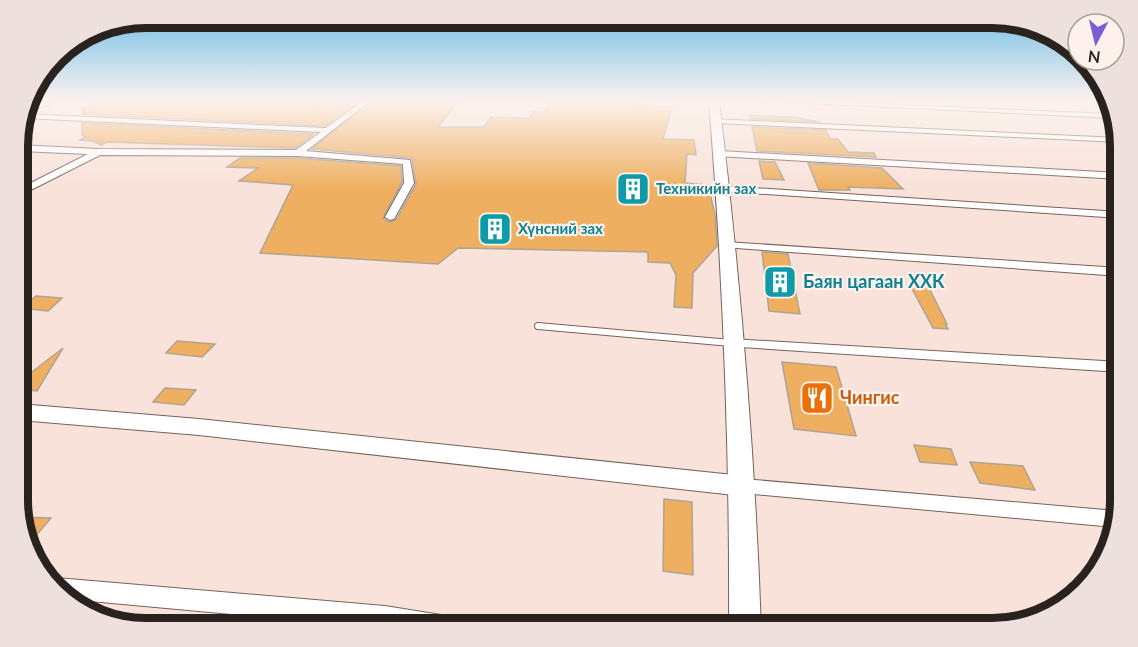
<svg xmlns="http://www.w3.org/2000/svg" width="1138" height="647" font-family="Lato,sans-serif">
  <rect width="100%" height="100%" fill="#f8e2d9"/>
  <path fill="#eeaf60" stroke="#b1a393" stroke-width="1.5" d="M103,100L341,104L347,100H361L325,126L82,114V108Z
    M373,100H434L432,101L458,102L438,127H484L491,117L530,118L533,112H544L550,100H638L637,105L672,107L663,139L694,140L696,155L687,154L685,183L708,185L715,215L717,246L693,273L692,308L674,307L676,275L670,263L648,262V252L458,248L438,264L260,253L293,185L239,181L258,168L227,167L240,158H298L401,166L402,182L383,218L389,222L396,220L416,184L412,158L312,149Z
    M750,115L792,117L821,122L751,119Z
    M82,123L314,134L295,148L107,142L101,145L93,141L80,140L86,137L82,135Z
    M752,127L826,130L830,139H838L848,152L874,153L876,157L757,151Z
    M759,161L775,162L784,180L763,179Z
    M808,163L882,168L903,189L848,187L850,190H819Z
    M762,252L788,254L800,314L769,311Z
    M910,285L928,286L947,324H945L948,329L933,328Z
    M36,296L62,298L48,311L21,308Z
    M177,341L215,344L202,357L166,353Z
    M63,348L37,391L19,389V382Z
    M782,362L836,367L856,436L794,429Z
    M165,388L196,390L184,405L153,402Z
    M914,445L951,449L957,465L920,462Z
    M970,462L1023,466L1035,490L980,483Z
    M664,499L692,502L693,575L663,571Z
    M19,517L51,518L29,544Z"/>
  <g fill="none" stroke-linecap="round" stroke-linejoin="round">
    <defs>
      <path id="service" d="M538,326L731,343"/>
      <path id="minor" d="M53,100H62L24,113L26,108Z
        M364,100H371L306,151L410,160L414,183L394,219L390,220L385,217L404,183L403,164L298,156L100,155L19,196V189L88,154L19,151V145L98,149L296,150L321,132L23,118L24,114L326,128Z
        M782,100L1112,114L1113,118L785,102Z
        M713,119L1120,138V142L716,123L712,121Z
        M720,151L1120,173V179L717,156V152Z
        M723,186L1120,212V218L720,191V187Z
        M726,242L1120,268V276L722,247L720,245Z
        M731,339L1120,362V372L726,346L724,343L726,340Z
        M743,479L1117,511L1119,512L1114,527L743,493L737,491L734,486L737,481Z
        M57,578L385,606L460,618L468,621L471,629H393L68,599L49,581Z"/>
      <path id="tertiary" d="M19,404L199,419L743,476L752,479L755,486L752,493L743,496L199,435L19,420Z"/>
      <path id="secondary" d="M709,100H719C740,276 755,452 761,629H729C730,452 723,276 709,100Z"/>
    </defs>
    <use href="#service" stroke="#76635b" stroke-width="8"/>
    <use href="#minor" stroke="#76635b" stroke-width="2"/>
    <use href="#tertiary" stroke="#76635b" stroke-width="2"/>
    <use href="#secondary" stroke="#76635b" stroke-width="2"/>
    <use href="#service" stroke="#fff" stroke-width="6"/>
    <use href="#minor" fill="#fff" fill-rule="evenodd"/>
    <use href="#tertiary" fill="#fff" fill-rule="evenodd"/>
    <use href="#secondary" fill="#fff" fill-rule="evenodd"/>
  </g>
  <linearGradient id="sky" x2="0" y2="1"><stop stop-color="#63bae6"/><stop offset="0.53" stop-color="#fcf2ee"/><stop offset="1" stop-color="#fcf2ee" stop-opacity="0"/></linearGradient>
  <rect width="1138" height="190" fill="url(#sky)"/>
  <defs>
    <symbol id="building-square" viewBox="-11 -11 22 22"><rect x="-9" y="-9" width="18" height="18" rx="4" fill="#0f9aa8" stroke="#fff1ec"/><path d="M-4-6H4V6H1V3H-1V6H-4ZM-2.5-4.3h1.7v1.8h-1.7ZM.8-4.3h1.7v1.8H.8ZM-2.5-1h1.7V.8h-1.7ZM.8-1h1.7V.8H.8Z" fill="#fff"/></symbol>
    <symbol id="restaurant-square" viewBox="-11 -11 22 22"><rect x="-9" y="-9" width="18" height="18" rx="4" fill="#e8710a" stroke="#fff1ec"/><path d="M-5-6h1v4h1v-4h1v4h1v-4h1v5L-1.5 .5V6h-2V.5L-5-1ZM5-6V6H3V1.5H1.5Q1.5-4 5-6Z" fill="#fff"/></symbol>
  </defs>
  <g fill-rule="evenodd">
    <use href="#building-square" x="614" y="170" width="38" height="38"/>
    <use href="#building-square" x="476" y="210" width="38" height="38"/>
    <use href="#building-square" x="761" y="263" width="38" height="38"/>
    <use href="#restaurant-square" x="798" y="379" width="38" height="38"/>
  </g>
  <g text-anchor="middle" stroke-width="4.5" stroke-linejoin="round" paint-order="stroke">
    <g font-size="15" font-weight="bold" fill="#0d838f" stroke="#fff1ec" text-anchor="start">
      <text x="656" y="194">Техникийн зах</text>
      <text x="518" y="234">Хүнсний зах</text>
    </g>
    <g font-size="18" font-weight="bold" fill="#0d838f" stroke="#fff1ec" text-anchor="start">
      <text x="803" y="288">Баян цагаан ХХК</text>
    </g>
    <g font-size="18" font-weight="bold" fill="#c56008" stroke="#fff1ec" text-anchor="start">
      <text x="840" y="404">Чингис</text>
    </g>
  </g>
  <path d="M0 0H1138V647H0ZM146 28H992A118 118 0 0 1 1110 146V500A118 118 0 0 1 992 618H146A118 118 0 0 1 28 500V146A118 118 0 0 1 146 28Z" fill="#eee0dc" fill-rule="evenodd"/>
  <path fill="none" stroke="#2a221f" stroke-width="8" d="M146 28H992A118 118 0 0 1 1110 146V500A118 118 0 0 1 992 618H146A118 118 0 0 1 28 500V146A118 118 0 0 1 146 28Z"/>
  <g transform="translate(1096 42) rotate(187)"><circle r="28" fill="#fff1ec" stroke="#aa9e9a" stroke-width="1.5"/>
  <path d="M0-4.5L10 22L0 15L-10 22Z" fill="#7d5cd6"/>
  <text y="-9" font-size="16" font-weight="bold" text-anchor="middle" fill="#2a221f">N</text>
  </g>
</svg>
